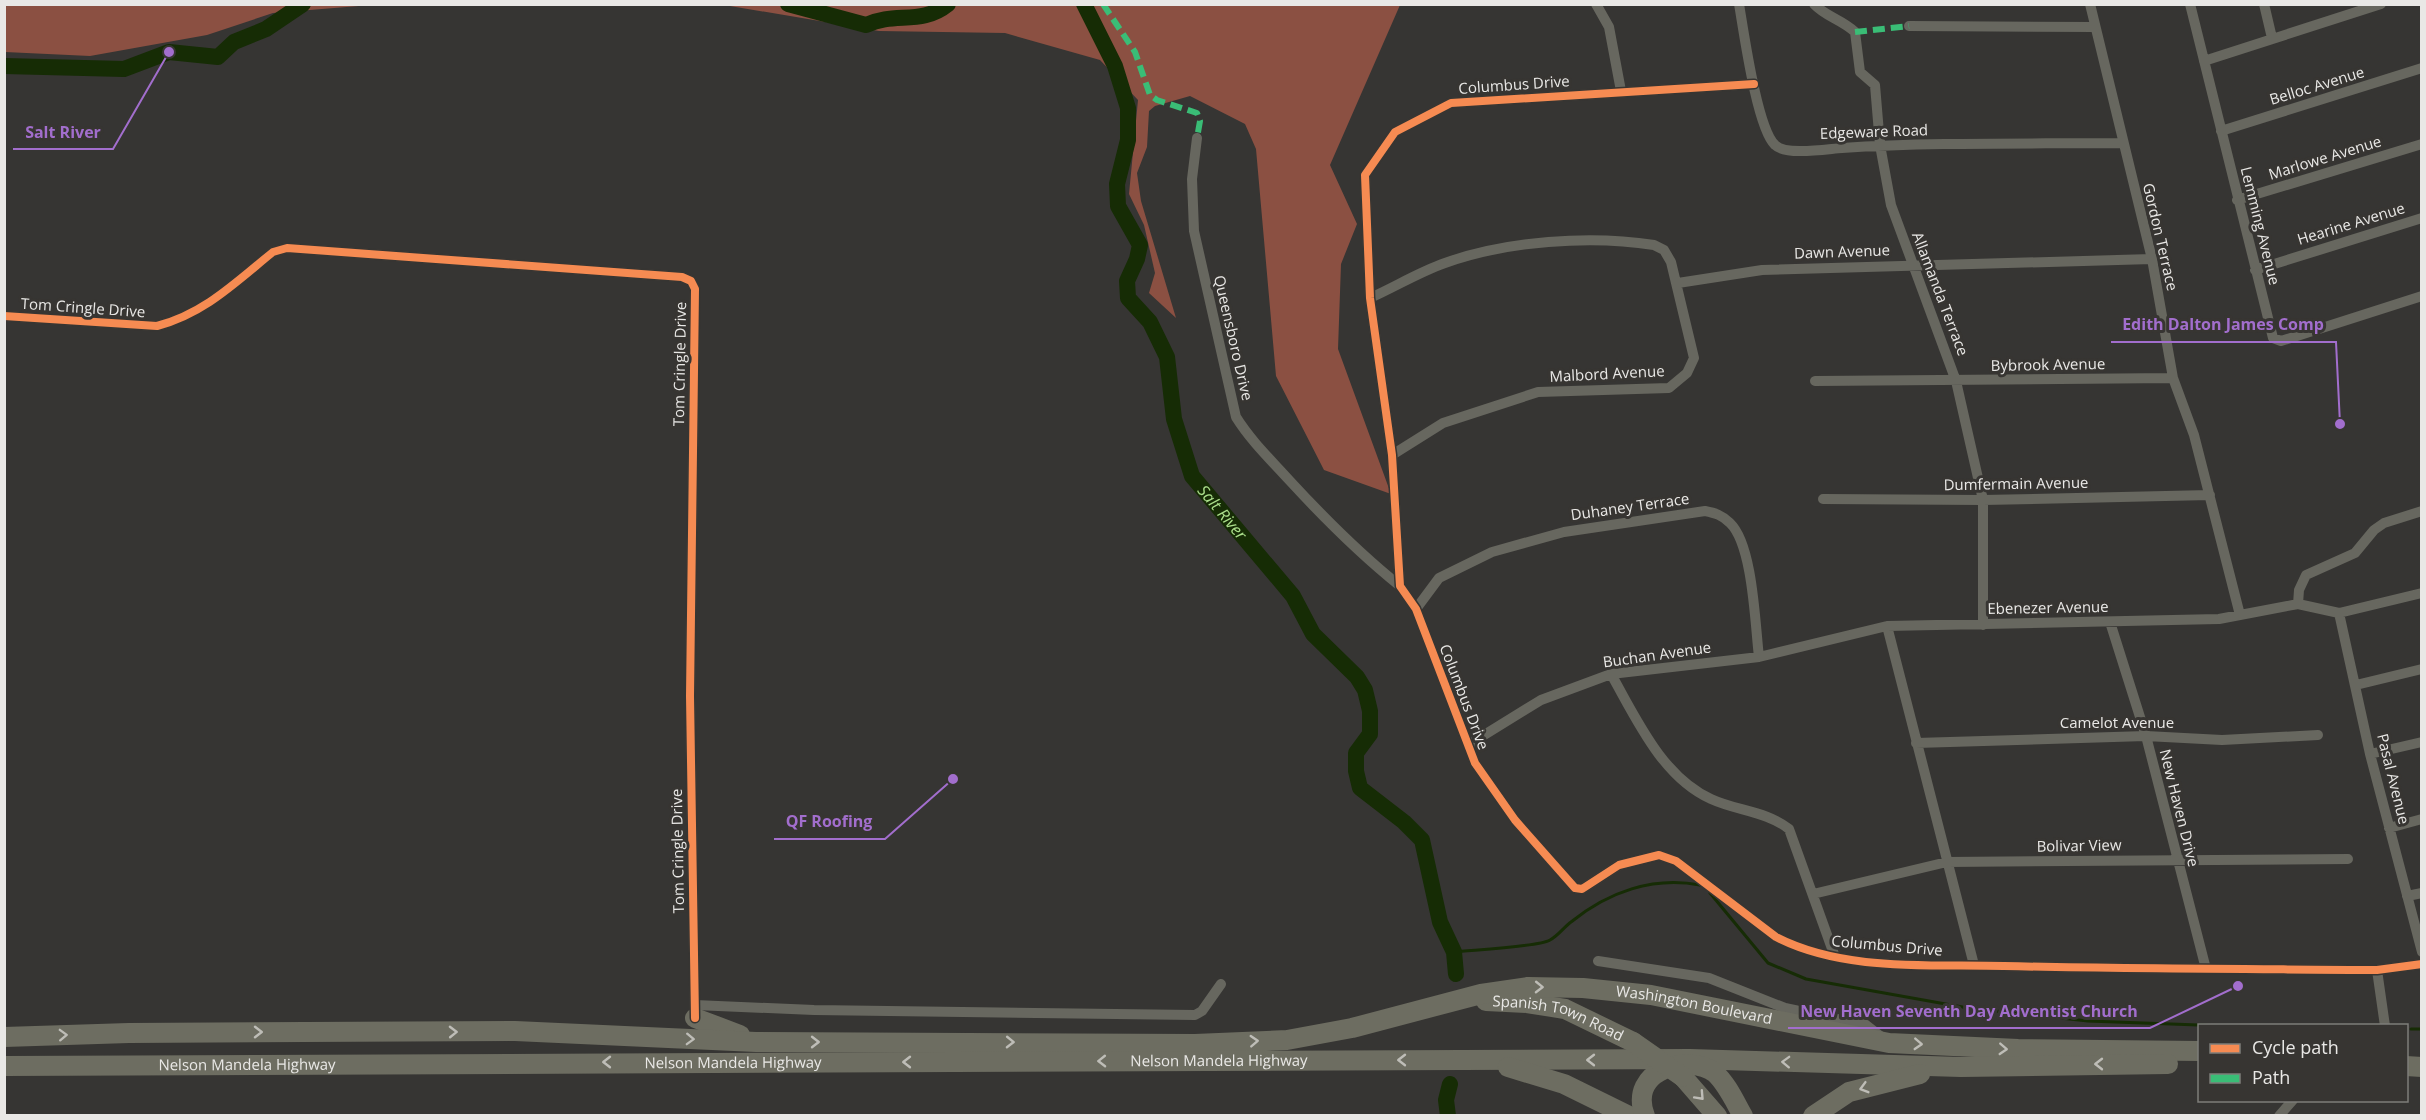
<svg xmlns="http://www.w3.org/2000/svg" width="2426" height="1120" font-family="'Open Sans',sans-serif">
  <rect width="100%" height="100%" fill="#363533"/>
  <path fill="#8b5042" d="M5,4H371V5L273,13L207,35L90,56L5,52Z
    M724,5H1400L1330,165L1357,224L1341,264L1338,349L1391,494L1324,470L1276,376L1256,149L1245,124L1190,96L1155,106L1149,111L1147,147L1137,173L1141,201L1176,318L1149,293L1155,273L1144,225L1129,194L1138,100L1100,60L1005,33L879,31Z"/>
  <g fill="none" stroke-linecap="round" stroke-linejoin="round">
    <path stroke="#162c05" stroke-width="3" d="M1710,893L1768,963L1806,979L1968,1008L2088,1021L2226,1026
      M1454,952C1471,950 1539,947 1550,940C1558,936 1564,927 1571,922C1608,892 1653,876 1700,885
      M2411,1029H2422"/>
    <g stroke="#162c05" stroke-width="16">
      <path d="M788,4L866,25C895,11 921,26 948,4"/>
      <path id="s1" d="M1084,4L1115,66L1128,108V140L1117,184L1118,206L1140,245L1137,259L1127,281L1128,298L1150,322L1167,357L1174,419L1192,476L1293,596L1313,634L1357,677L1365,690L1370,711V734L1356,753V771L1360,788L1404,822L1422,840L1440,922L1454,952L1456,974"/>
      <path d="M4,66L124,69L169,52L218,57L234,42L266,29L303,4"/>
      <path d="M1448,1116L1446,1100L1450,1084"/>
    </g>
    <path stroke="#67675f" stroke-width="10" d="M1596,4L1609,27L1621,91
      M1739,4C1744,33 1757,128 1775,145C1786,156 1827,149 1842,148C1935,142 2029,144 2122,143
      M1814,4C1826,17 1841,19 1855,32L1860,72L1875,85L1880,145L1891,205L1956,381L1983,500V625
      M2090,4L2152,259L2173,378L2194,435L2240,615
      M2190,4L2273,338L2281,341L2422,296
      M2264,4L2272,38
      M1909,26L2095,27
      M2204,61L2381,4
      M1754,84L1451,103L1395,132L1365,175L1370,298L1392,455L1400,586L1416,609L1475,763L1515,820L1575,888L1582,889L1619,865L1659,855L1676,861L1776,937C1844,972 1930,964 2004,966C2128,969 2253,969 2377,970L2422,964
      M2221,131L2422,68
      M1197,138L1192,179L1194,231L1236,417C1251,441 1271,460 1290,481C1325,519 1360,554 1400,586
      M2237,200L2422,144
      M2255,270L2422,218
      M1678,283L1762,270L2152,259
      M1370,298C1395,287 1419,272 1445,263C1506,241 1590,235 1654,245L1664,250L1671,262L1694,358L1687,373L1669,388L1538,392L1443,423L1392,455
      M4,316L157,326C204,314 236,282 273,252L287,248L682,277L691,281L695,289L690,696L695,1018
      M1815,381L2173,378
      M1823,499L1983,500L2210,495
      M2298,604L2299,590L2306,575L2355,553L2374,530L2384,523L2422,511
      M1416,609L1439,578L1492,552L1564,532L1705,511C1715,513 1722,515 1730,523C1753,545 1755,624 1759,657
      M2339,613L2370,754L2422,952
      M2339,613L2422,593
      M2110,622L2146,736L2206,969
      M1887,626L1974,965
      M1611,674C1636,718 1662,777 1711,799C1737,811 1766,811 1789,829L1835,957
      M2356,685L2422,669
      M1916,743L2146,736L2222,740L2318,735
      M1468,745L1541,700L1611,674L1759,657L1887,626L2219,619L2298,604L2339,613
      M2370,754L2422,742
      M2389,828L2422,819
      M1813,894L1947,862L2348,859
      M2407,896L2422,893
      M1598,961L1709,978L1785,1008L1866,1025L1884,1039
      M2377,970L2385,1026
      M695,1005L814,1010L1195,1015L1202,1011L1221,984
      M2279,1116L2293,1100"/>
    <g stroke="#6d6d61" stroke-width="20">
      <path id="s2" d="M1486,1001L1527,1003L1565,1009L1633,1042"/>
      <path d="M695,1018L740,1035"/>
      <path id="s3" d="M4,1037L129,1033L515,1031L756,1042L1195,1044L1287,1040L1352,1028L1481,994L1528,987L1583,988L1651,995L1889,1043L2018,1049L2200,1051"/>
      <path id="s4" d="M4,1066L1690,1059L1961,1067L2168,1064"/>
      <path d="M2406,1066L2422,1067"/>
      <path d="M1508,1067L1564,1084L1629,1116"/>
      <path d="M1683,1077L1717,1116"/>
      <path d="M1645,1116C1627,1069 1690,1053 1715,1073C1727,1084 1735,1102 1743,1116"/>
      <path d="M1813,1116L1849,1092L1920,1074"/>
    </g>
    <path stroke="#6d6d61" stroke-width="20" d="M1633,1042L1683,1077"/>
    <path stroke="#3abd76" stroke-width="6" stroke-dasharray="12 6" stroke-linecap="butt" d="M1103,4L1135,52L1150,95L1157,100L1197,113L1200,121L1197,138
      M1855,32L1909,26"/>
    <defs>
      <path id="cycleway" d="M1754,84L1451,103L1395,132L1365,175L1370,298L1392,455L1400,586L1416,609L1475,763L1515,820L1575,888L1582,889L1619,865L1659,855L1676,861L1776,937C1844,972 1930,964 2004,966C2128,969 2253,969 2377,970L2422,964
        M4,316L157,326C204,314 236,282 273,252L287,248L682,277L691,281L695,289L690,696L695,1018"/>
    </defs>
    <use href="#cycleway" stroke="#373532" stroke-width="11"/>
    <use href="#cycleway" stroke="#f68b52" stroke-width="8"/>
  </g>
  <defs><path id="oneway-chevron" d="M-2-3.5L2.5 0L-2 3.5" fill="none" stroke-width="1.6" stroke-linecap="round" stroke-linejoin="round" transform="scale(1.5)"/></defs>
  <g stroke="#bebdb7">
    <use href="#oneway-chevron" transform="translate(1539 987) rotate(1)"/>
    <use href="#oneway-chevron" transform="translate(258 1032)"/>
    <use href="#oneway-chevron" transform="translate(453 1032) rotate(-1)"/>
    <use href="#oneway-chevron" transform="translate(63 1035) rotate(-2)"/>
    <use href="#oneway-chevron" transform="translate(690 1039) rotate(2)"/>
    <use href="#oneway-chevron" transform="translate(1254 1041) rotate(-3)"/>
    <use href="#oneway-chevron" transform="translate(815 1042)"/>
    <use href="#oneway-chevron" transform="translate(1010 1042) rotate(1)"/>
    <use href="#oneway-chevron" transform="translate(1918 1044) rotate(3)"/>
    <use href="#oneway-chevron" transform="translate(2003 1049) rotate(3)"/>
    <use href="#oneway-chevron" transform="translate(1402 1060) rotate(180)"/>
    <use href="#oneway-chevron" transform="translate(1591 1060) rotate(180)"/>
    <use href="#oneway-chevron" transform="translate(1102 1061) rotate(179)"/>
    <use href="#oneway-chevron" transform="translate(607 1062) rotate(180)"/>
    <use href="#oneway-chevron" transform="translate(907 1062) rotate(180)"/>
    <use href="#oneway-chevron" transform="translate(1786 1062) rotate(-178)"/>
    <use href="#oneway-chevron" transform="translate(2099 1064) rotate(180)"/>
    <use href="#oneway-chevron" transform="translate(1864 1088) rotate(164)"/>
    <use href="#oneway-chevron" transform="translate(1700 1096) rotate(47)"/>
  </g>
  <g text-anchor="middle" stroke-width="6" stroke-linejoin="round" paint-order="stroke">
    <g font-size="15" fill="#e9e8e6" stroke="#373532">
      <text transform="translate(1514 85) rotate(-4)" y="5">Columbus Drive</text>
      <text transform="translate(2317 86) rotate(-17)" y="5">Belloc Avenue</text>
      <text transform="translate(1874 132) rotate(-2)" y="5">Edgeware Road</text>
      <text transform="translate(2325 158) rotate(-17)" y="5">Marlowe Avenue</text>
      <text transform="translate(2351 224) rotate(-17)" y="5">Hearine Avenue</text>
      <text transform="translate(2260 226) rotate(76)" y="5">Lemming Avenue</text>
      <text transform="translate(2160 237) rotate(77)" y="5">Gordon Terrace</text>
      <text transform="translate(1842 252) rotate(-2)" y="5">Dawn Avenue</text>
      <text transform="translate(1940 294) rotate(69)" y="5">Allamanda Terrace</text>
      <text transform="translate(83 308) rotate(4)" y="5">Tom Cringle Drive</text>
      <text transform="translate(1233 338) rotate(77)" y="5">Queensboro Drive</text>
      <text transform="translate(680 364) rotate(-89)" y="5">Tom Cringle Drive</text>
      <text transform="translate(2048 365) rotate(-1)" y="5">Bybrook Avenue</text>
      <text transform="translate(1607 374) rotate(-3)" y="5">Malbord Avenue</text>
      <text transform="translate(2016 484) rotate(-1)" y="5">Dumfermain Avenue</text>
      <text transform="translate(1630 507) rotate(-8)" y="5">Duhaney Terrace</text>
      <text transform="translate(2048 608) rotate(-1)" y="5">Ebenezer Avenue</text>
      <text transform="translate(1657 655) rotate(-8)" y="5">Buchan Avenue</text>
      <text transform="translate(1464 697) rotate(69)" y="5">Columbus Drive</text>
      <text x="2117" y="728">Camelot Avenue</text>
      <text transform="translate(2393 779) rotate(76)" y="5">Pasal Avenue</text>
      <text transform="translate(2179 808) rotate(76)" y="5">New Haven Drive</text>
      <text transform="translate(2079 846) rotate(-1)" y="5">Bolivar View</text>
      <text transform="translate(678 851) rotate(-91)" y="5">Tom Cringle Drive</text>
      <text transform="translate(1887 946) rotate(5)" y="5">Columbus Drive</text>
      <text dy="5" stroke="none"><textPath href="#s3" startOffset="1698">Washington Boulevard</textPath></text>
      <text dy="5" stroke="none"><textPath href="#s2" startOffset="75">Spanish Town Road</textPath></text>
      <text dy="5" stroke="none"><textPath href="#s4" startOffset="1215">Nelson Mandela Highway</textPath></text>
      <text dy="5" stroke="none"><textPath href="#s4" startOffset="729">Nelson Mandela Highway</textPath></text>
      <text dy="5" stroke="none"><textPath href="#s4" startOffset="243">Nelson Mandela Highway</textPath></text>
    </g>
    <g font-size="16" font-style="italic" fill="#ace08c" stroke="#373532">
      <text dy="6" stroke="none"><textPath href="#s1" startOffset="554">Salt River</textPath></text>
    </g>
  </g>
  <path fill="none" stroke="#a26ecd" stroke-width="2" d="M169 52L113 149H13M2340 424L2336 342H2111M953 779L885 839H774M2238 986L2150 1028H1788"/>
  <g fill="#a26ecd" stroke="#373532" stroke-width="2">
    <circle cx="169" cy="52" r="6"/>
    <circle cx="2340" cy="424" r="6"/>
    <circle cx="953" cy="779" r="6"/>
    <circle cx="2238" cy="986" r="6"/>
  </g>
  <g font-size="16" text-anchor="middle" font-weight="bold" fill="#a26ecd" stroke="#373532" stroke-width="6" stroke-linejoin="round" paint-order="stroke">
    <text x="63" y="138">Salt River</text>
    <text x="2223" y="330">Edith Dalton James Comp</text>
    <text x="829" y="827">QF Roofing</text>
    <text x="1969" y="1017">New Haven Seventh Day Adventist Church</text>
  </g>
  <rect width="2426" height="1120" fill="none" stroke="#e9e8e6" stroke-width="12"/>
  <rect x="2198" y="1024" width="210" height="78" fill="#373532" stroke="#7e7d7a" stroke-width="1.5"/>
  <rect x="2210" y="1044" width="30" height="9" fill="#f68b52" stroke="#7e7d7a" stroke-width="1.5"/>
  <text x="2252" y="1054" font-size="18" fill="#e9e8e6">Cycle path</text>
  <rect x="2210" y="1074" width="30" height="9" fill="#3abd76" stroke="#7e7d7a" stroke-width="1.5"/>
  <text x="2252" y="1084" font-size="18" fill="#e9e8e6">Path</text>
</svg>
